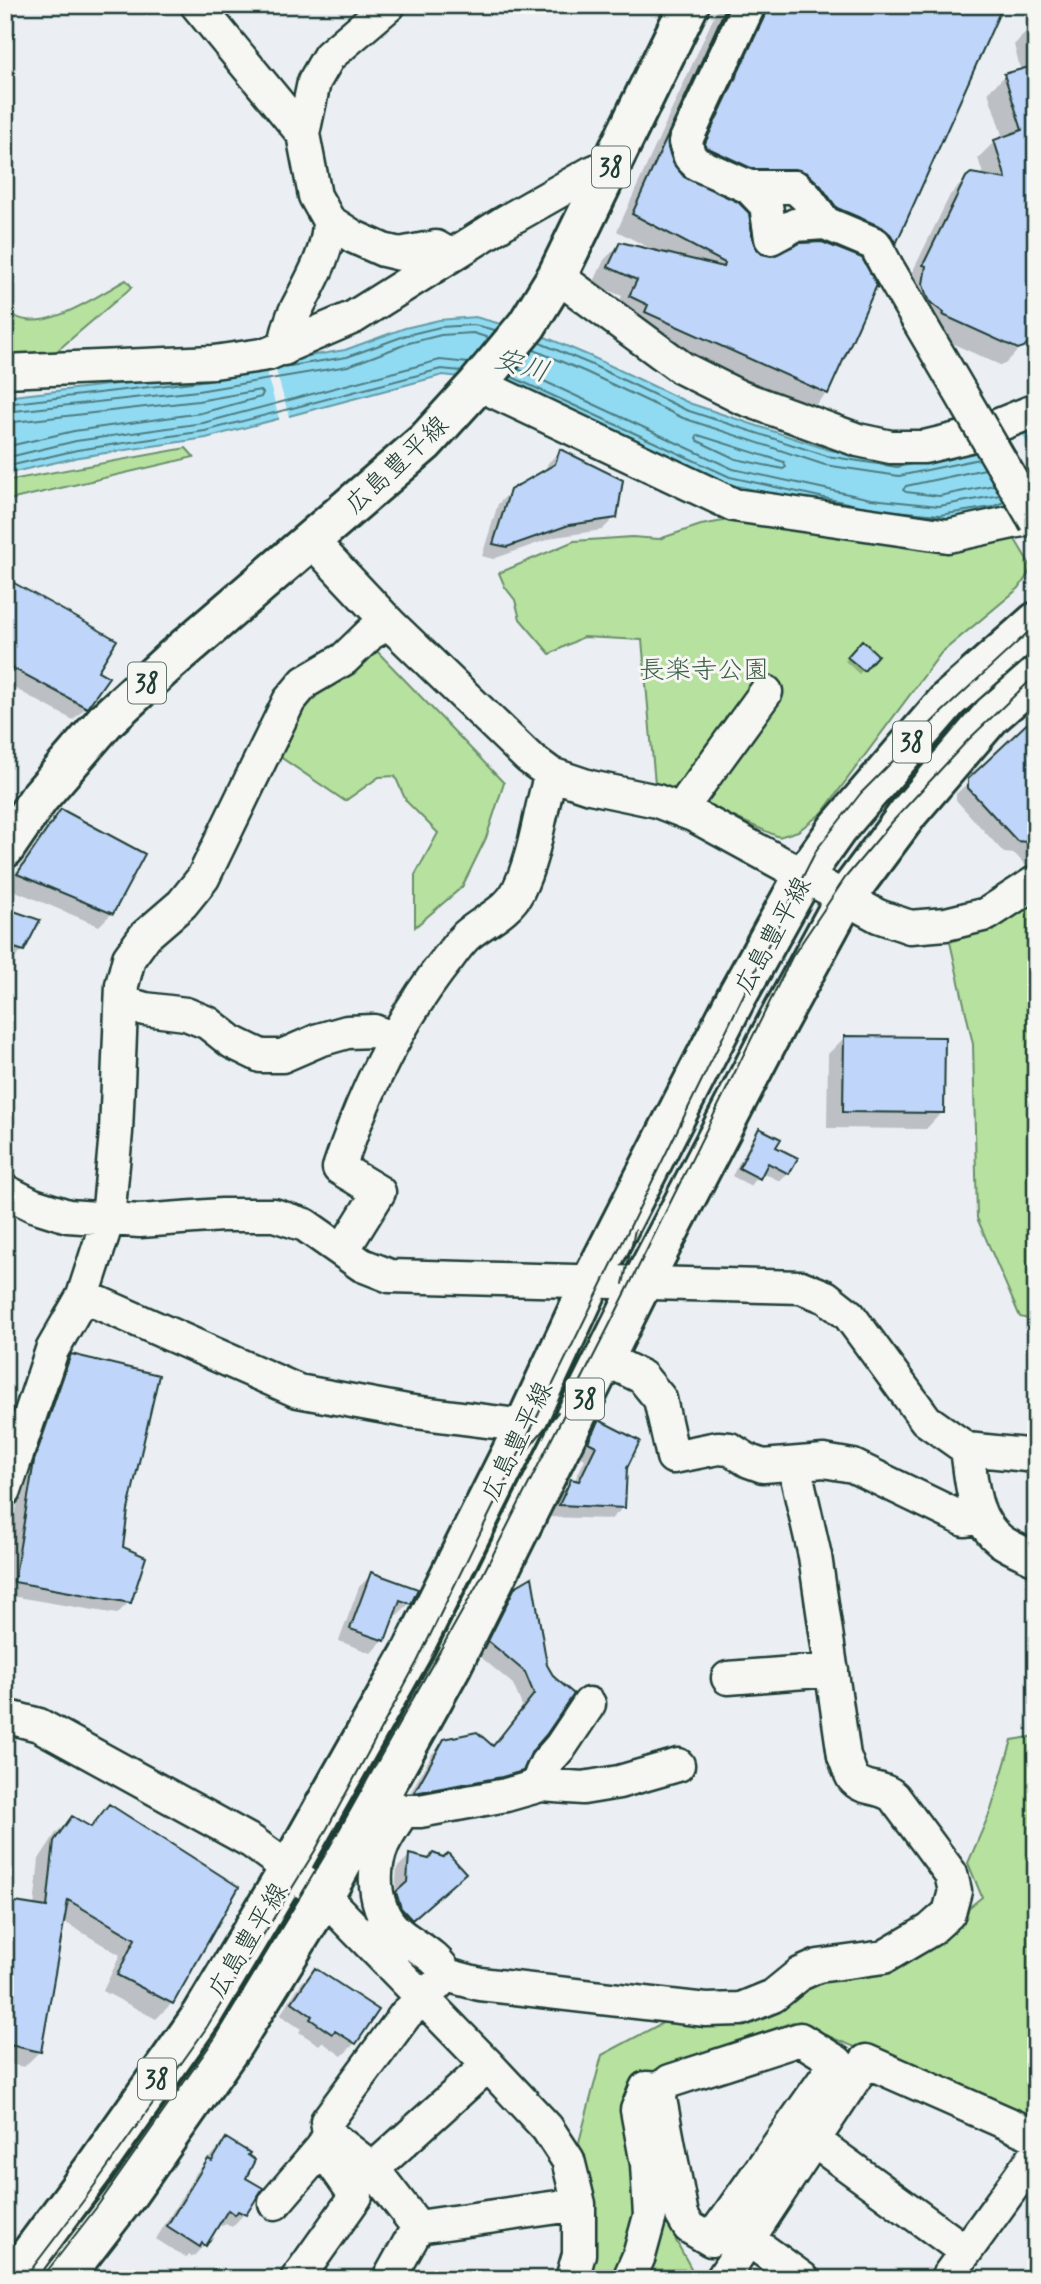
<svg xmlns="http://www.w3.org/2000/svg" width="1041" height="2284" font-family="Mynerve,'Klee One',sans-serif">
  <rect width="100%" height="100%" fill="#ebeff4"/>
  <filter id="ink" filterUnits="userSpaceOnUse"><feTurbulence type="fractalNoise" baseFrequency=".0143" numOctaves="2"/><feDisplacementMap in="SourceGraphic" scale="14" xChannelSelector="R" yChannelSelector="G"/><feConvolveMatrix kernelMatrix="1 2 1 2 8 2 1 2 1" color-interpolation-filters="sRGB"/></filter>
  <g filter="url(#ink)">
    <path fill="#b6e19f" stroke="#6a8f6a" stroke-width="2" d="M126,280L132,287L51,356L5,358V303C8,306 12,313 15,316C44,334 100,294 126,280Z
      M186,448L194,457L5,501V481Z
      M729,520L1010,531L1032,568L1019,588L941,653L822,813L798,831L779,837L704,804L711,790L683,777L676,789L655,784L642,640L583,637L550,654L520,619L515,600L505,587L499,573L574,541L632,537L659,539L701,525Z
      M372,646L504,783L486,838L462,887L415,927V875L438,833L406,801L395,776L379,777L345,801L276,754L292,713Z
      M1036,902V1321L1020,1317L977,1218L973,1044L950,942L1010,919Z
      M1036,1736V2120L793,2022L655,2070L653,2107L676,2241L697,2279H583L589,2267L579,2142L602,2055L666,2021L744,2019L816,1976L901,1963L982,1897L968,1863L991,1810L1012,1740Z"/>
    <path fill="#91dbf2" stroke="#639ca6" stroke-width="2" d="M475,317L538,334L592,357L689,403L829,450L898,460L1028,433L1036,429V498L995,513L940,522L869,515L728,484L511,383L443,375L206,438L79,457L5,474V397L195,375L345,350L405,328L439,320Z"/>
    <path fill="#ebeff4" d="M273,360L290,420L280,422L264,362Z
      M1020,431L1036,458V502L976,440Z"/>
    <path fill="#0003" d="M719,5H727L667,134L666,148L676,171L751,242L761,256L772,258L827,393L810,410L629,329L614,313L622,296L593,284L604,260L620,244L655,251L617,231Z
      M741,5H1001L894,243L878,258L804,202L690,163Z
      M1036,26V304L1026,342L1005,364L1000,365L927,332L908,281L950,195L967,178L984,177L978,158L995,141L1003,138L988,92L1005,76L1021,71L1014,45L1030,28Z
      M560,451L615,517L602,530L555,537L493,559L482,556L498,504L511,491L545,471L548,463Z
      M5,580L96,671L86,707L73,720L5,683Z
      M862,642L876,656L859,674L845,661Z
      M1036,718V861L1028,868L1015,854L1004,853L956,800V794Z
      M62,811L112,913L99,926L6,887L49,824Z
      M5,910L23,950L10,963L5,961Z
      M845,1037L942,1112L926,1129L827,1128L828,1054Z
      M760,1131L774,1148L788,1173L780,1181L761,1172L751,1186L732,1176L752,1139Z
      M71,1356L126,1510L121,1548L129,1602L117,1614L5,1595V1580L22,1475L59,1368Z
      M599,1422L625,1468L624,1507L611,1519L548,1517L559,1494L574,1482L585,1459L577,1455L587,1435Z
      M372,1574L410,1603L397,1615L393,1614L383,1640L371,1653L339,1641L359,1587Z
      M516,1589L552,1678L530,1750L522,1769L509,1782L404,1804L432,1754L445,1741L492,1747L523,1708L513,1684L477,1654L503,1602Z
      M109,1806L172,2003L156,2019L103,1991L120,1955L63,1921L40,2051L24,2067L5,2063V1906L8,1903L34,1907L39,1859L56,1833L72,1818L89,1827Z
      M409,1856L428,1860L443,1859L451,1885L399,1931L384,1906L395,1895L397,1868Z
      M315,1970L376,2011L355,2043L342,2056L322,2042L319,2045L299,2032L301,2029L280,2015L302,1982Z
      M226,2140L243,2179L260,2189L244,2214L232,2227L226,2223L222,2226L218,2224L205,2244L193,2257L189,2255L186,2258L156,2239L196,2173Z"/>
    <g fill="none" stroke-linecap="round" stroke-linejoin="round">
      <path stroke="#4d7c80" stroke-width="2" d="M540,343L590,364L686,410L827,456L897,467L912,464
        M534,350L586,372L683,418L825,465L899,476L979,459
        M290,366L347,357L407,335L440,327L474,325L495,330
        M518,369L733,469L871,499L939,506L1000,495
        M512,377L730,477L856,505
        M5,404L209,380
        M5,412L198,391L348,366L409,343L441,335L473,333L489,338
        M5,423L198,401L260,390L263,393L261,397L201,413L74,431L5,447
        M698,435L784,462L786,467L783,469L736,459L698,441L696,438Z
        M5,458L76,441L203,423L440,360L469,363
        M5,467L77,450L205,431L441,369L462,371
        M985,469L906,486L903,490L906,492L939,496L994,485
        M895,511L940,515L992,507L1004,502"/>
    </g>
    <path fill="#bfd5fa" stroke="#1f3d34" stroke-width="2" d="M727,5H729L668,134V148L673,163L684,177L738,202L749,213L753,241L756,248L762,254L772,256L800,243L822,242L862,258L877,285L828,394L645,312L648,305L629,296L637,280L608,267L620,242L724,267L725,263L632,214Z
      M767,5H1003L896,244L891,235L882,227L837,208L821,186L807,173L795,169H753L706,147L705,143L766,13Z
      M1036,65V335L1024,347L1018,349L943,315L944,313L931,303L926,294L923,284L926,266L923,265L966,177L971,173L1006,179L994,140L1022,130L1004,74Z
      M560,449L623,480L617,518L569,525L507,547L493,544L510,490L555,464Z
      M5,578L117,640L98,671L109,677L87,708L5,664Z
      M862,640L878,655L864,671L847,657Z
      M1036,715V843L1017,841L968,788V779Z
      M61,809L145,854L113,914L17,874Z
      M5,908L40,920L24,951L5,945Z
      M844,1036L945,1037L944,1113L843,1112Z
      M759,1128L781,1139L776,1147L798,1158L789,1174L768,1163L760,1179L739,1168Z
      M71,1354L159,1375L128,1510L123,1547L146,1557L131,1603L14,1582L34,1461Z
      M599,1420L640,1441L627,1468L625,1508L559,1505L571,1479L579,1481L596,1446L588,1442Z
      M371,1572L418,1589L411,1604L400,1600L385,1641L350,1629Z
      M532,1577L547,1665L554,1677L574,1694L546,1735L532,1751L523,1771L502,1777L414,1793L444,1739L477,1732L493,1746L534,1694L525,1672L488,1641L515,1587Z
      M109,1804L239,1887L173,2004L117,1975L135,1939L68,1900L41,2052L5,2044V1914L8,1901L47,1907L54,1841L72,1816L91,1827Z
      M433,1853L443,1857L448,1853L466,1873L412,1920L401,1908L396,1892L407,1882L409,1854L429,1859Z
      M315,1968L379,2010L356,2044L335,2031L332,2034L310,2019L312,2016L292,2002Z
      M226,2138L250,2153L248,2155L255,2160L246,2178L263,2188L246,2215L238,2211L235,2215L228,2210L206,2246L202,2243L200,2247L167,2226L208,2159L212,2161Z"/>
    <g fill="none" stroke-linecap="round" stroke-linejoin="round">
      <defs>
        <path id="minor" d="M197,5L303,134L315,196L329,221L354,237L383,250L400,254L436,247L450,255
          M749,5L685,142L690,157L697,164L749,187L766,205L771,238L795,225L825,223L875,244L886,265
          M303,134L314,82L329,56L389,5
          M749,187H795L806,197L825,223
          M557,276L682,368L740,397L858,440L891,447H924L974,435L1036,410
          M284,349C287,336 289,324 295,312C309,284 329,253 329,221
          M5,371L214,362L268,354L354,317L503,223L591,173L612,164
          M478,384L734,505L948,536L1036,517
          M311,540L389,623L528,757L551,774L590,787L657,801L693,815L845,898L878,916L910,927L946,924L987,914L1036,882
          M689,798L766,692
          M122,1002L145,1009L186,1014L208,1023L232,1042L261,1056H282L319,1040L347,1032L374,1031L394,1039
          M5,1191L33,1205L68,1216L140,1221L222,1215H274L305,1225L362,1265L390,1276L801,1287L826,1297L849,1315L926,1420L967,1449L1036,1456
          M343,1250L379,1192L339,1168C364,1093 400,1018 449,957C454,950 460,942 466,936C483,921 507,912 518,891C536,854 539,813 551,774
          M83,1296L298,1391L407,1411L510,1424L522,1431
          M605,1359L642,1377L660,1399L673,1457L718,1448L730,1449L749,1461L763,1466L824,1461L853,1466L965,1520L981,1517
          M967,1449C972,1482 972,1519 1001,1541C1011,1548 1024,1553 1036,1559
          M5,1490L52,1350L83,1296L108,1219L116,1132L122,985L129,958L145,936L182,904L203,878L289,701L305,682L344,659L371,633L389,623
          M728,1678L832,1670
          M5,1716L39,1725L252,1842L289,1869L333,1906L488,2065L547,2128L568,2160L579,2204V2254L572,2279
          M541,1785V1774L546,1763L561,1746L589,1704
          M386,1804L403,1811H420L506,1795L541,1785L583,1788L619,1782L678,1765
          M403,1811C396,1822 388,1833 383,1844C370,1874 374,1915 401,1935C416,1947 438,1956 446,1975L423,1999L406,2014L327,2121L329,2135L373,2169L418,2227L579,2204
          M446,1975L480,1984L706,2010L741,2009L773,1996L800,1974L818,1966L884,1957L930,1930L949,1913L955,1891L951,1874L894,1797C881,1785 863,1791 853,1778C849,1772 847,1762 844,1756L815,1556L794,1464
          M813,2140L965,2251
          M373,2169L488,2065
          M275,2203L322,2148
          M748,2239L803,2279
          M297,2279L356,2196L322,2148L329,2135
          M389,2279L418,2227
          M629,2279L639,2256L650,2216L647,2164L637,2110L646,2088L661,2089L670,2081L800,2039L837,2062L711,2240L689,2227L682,2215L660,2099L661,2089
          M722,2279L866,2061L1036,2136
          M946,2279L1036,2154"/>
        <path id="major" d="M5,848L39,798L106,720L169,662L425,442L478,384L527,325L557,276L689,5
          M12,2279L95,2167L202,2015L289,1869L411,1653L522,1431L591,1282L737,996L803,877L837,829L948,700L1036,622
          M62,2279L127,2195L233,2044L323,1898L452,1665L642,1283L778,1021L845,898L909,812L992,715L1036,677"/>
      </defs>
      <use href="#minor" stroke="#1f3d34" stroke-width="37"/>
      <use href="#major" stroke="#1f3d34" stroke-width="44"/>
      <use href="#minor" stroke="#f6f6f2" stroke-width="32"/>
      <use href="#major" stroke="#f6f6f2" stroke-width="38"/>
      <path stroke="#1f3d34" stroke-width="2" d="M623,1284L635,1230
        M527,1450L558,1412
        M24,2279L84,2200L205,2030L316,1849L417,1662L767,947L817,849L861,793L942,712L1036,625
        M41,2279L96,2208L215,2038L325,1855L482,1576L616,1312L792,957L845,878L893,821L968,740L1036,675"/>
      <defs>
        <path id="minor-bridge" d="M886,265L1036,522"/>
      </defs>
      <use href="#minor-bridge" stroke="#1f3d34" stroke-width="37" stroke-linecap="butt"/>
      <use href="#minor-bridge" stroke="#f6f6f2" stroke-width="32"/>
    </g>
  </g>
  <g text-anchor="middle" stroke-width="6" stroke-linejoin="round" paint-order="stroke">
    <g fill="#f6f6f2" stroke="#60746d" stroke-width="2">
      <rect x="592" y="146.5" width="38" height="41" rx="5"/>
      <rect x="128" y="662.5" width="38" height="41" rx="5"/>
      <rect x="893" y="721.5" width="38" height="41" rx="5"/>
      <rect x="566" y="1378.5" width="38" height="41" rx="5"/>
      <rect x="138" y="2058.5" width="38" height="41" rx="5"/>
    </g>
    <g font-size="24" font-weight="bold" fill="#1f3d34">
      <text x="611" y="175">38</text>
      <text x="147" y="691">38</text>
      <text x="912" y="750">38</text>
      <text x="585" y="1407">38</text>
      <text x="157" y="2087">38</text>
    </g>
    <g font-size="26" fill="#1f3d34" stroke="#f6f6f2">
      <text transform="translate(396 464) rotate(-43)" y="9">広島豊平線</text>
      <text transform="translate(772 935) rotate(-61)" y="9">広島豊平線</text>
      <text transform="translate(516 1441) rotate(-64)" y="9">広島豊平線</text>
      <text transform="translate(247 1940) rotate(-59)" y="9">広島豊平線</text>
    </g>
    <g font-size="26" fill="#3d5e49" stroke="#f6f6f2">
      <text x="704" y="678">長楽寺公園</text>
    </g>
    <g font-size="28" font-style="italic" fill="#365d5a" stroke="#f6f6f2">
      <text transform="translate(522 364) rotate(17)" y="10">安川</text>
    </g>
  </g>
  <rect width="1041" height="2284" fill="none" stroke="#f6f6f2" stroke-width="28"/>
  <rect x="14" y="14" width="1013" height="2256" fill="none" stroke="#1f3d34" stroke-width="2.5" filter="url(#ink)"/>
</svg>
